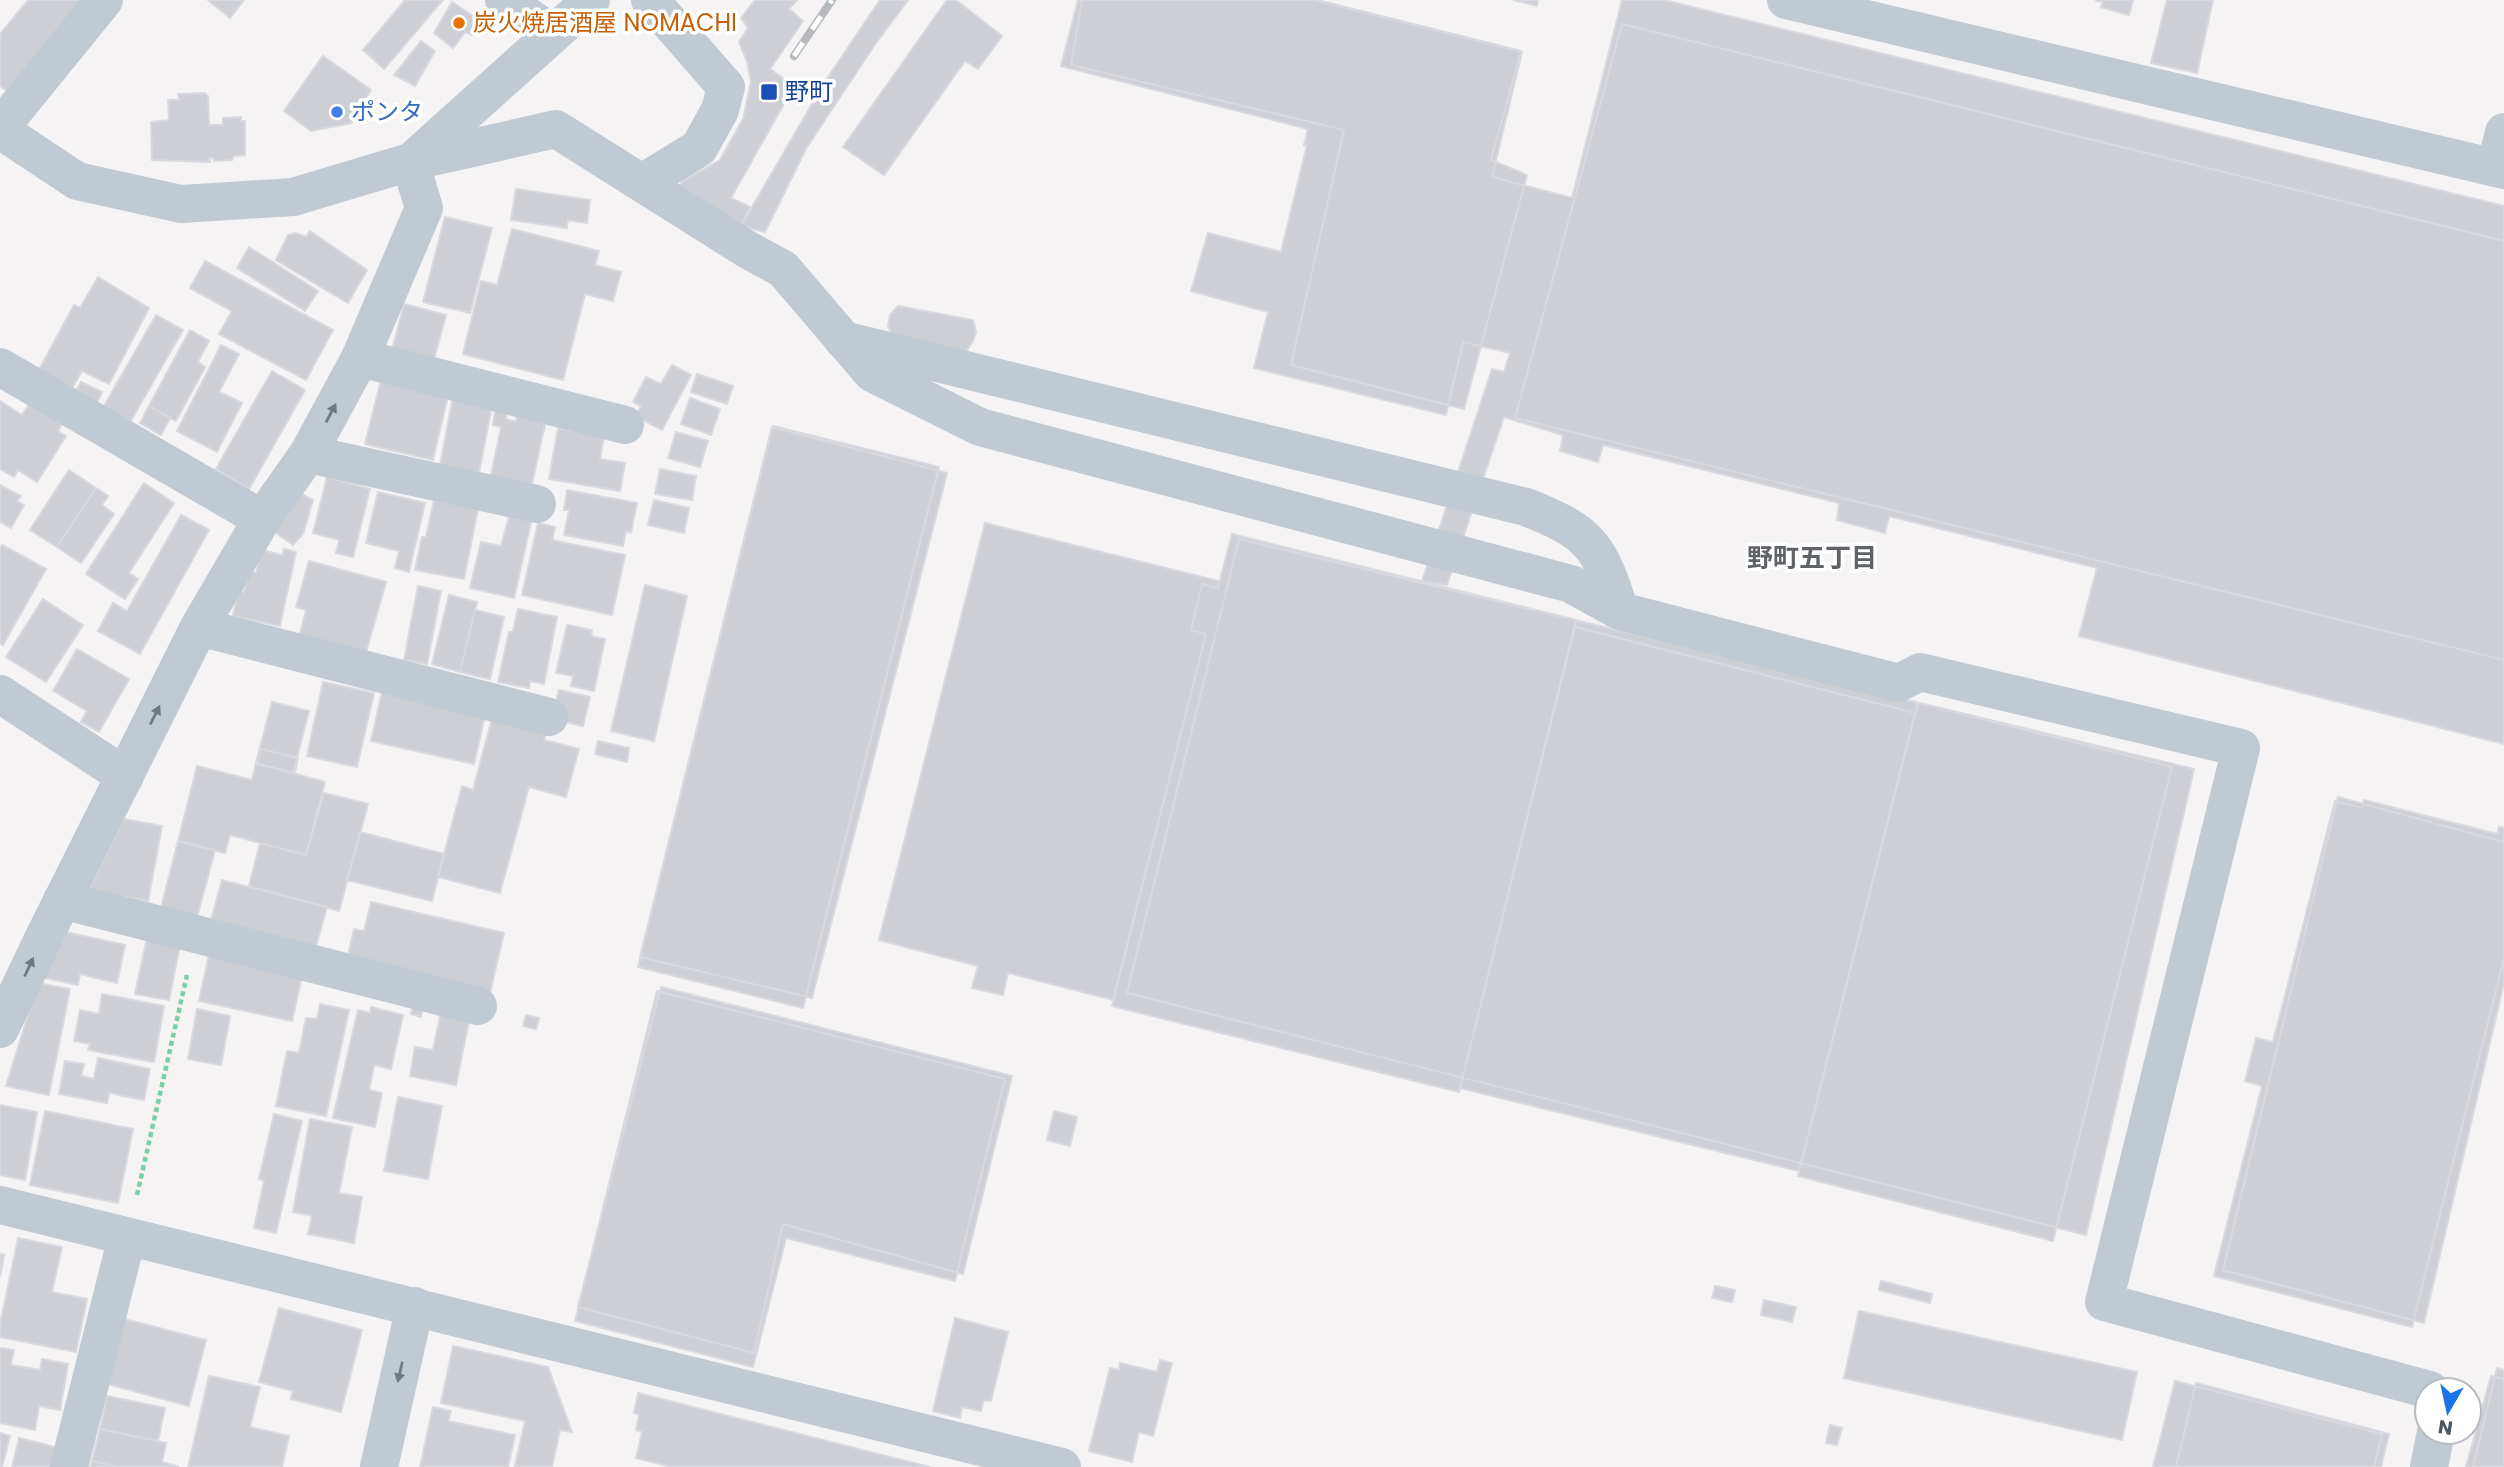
<svg xmlns="http://www.w3.org/2000/svg" width="2504" height="1467" font-family="Poppins,'Noto Sans JP',sans-serif">
  <rect width="100%" height="100%" fill="#f5f3f3"/>
  <path fill="#cdcfd5" stroke="#d7d9de" stroke-width="2" d="M28,0H81L8,92L0,86V34Z
    M208,0H244L230,18Z
    M405,0H443L384,69L363,50Z
    M755,0H797L789,9L803,21L770,69L794,86L731,198L750,207L741,226L678,188L683,181L720,160L743,119L751,82L747,61L739,42L748,28L741,18Z
    M880,0H908L874,46L807,147L765,232L741,226L826,80Z
    M947,0H956L1002,36L978,69L965,61L884,175L843,147Z
    M1078,0H1314L1522,52L1492,177L1572,198L1622,0H1664L2504,206V744L2079,636L2097,568L1889,516L1885,533L1837,520L1839,503L1603,445L1598,462L1560,451L1563,435L1504,417L1447,585L1422,581L1492,369L1504,372L1510,353L1463,342L1446,415L1254,368L1268,312L1191,291L1208,233L1281,252L1307,145H1304L1308,129L1061,66Z
    M1082,0H1317L1521,51L1491,160L1527,175L1464,409L1291,365L1344,130L1071,65Z
    M1513,0H1538L1537,6Z
    M2095,0H2133L2129,15L2101,7L2103,2Z
    M2167,0H2213L2197,73L2151,63Z
    M452,2L488,26L475,36L465,32L453,48L434,33Z
    M1622,24L2504,241V660L1515,418Z
    M421,41L435,51L415,86L394,75Z
    M323,56L371,90L351,123L311,131L284,111Z
    M205,93L208,96L209,125H223V118L241,117V121H245V155L233,156L232,160L214,161L213,158H209L210,162L152,160L151,122L169,120L168,100H179L178,94Z
    M516,189L590,200L587,223L568,220L567,228L511,220Z
    M445,217L492,228L470,313L423,302Z
    M512,229L599,251L595,265L621,272L613,301L585,294L563,380L463,354L481,281L497,285Z
    M310,231L367,270L348,303L276,260L288,235L295,233L306,237Z
    M249,247L318,291L305,311L237,268Z
    M205,261L333,330L306,380L219,334L232,311L190,288Z
    M98,277L149,308L109,384L82,371L71,390L39,370L74,305L80,308Z
    M404,304L446,315L433,363L392,351Z
    M898,306L973,320L976,332L973,341L966,352L893,338L888,326L890,315Z
    M156,315L183,330L128,426L101,411Z
    M190,330L209,341L198,362L205,367L176,421L149,406Z
    M221,345L239,354L219,392L242,403L217,452L177,431Z
    M672,365L691,375L662,430L635,416L641,406L633,402L646,377L661,384Z
    M272,371L305,390L249,489L216,469Z
    M697,374L733,386L727,404L691,392Z
    M381,380L448,395L433,460L365,444Z
    M81,382L102,392L96,405L75,393Z
    M453,397L492,405L478,478L439,471Z
    M690,398L720,409L711,435L681,424Z
    M0,401L22,415L29,404L62,424L58,431L66,436L37,482L18,470L14,477L0,469Z
    M149,406L170,418L161,435L140,423Z
    M496,407L508,409L506,419L516,422L517,414L546,420L531,488L490,480L501,427L493,425Z
    M773,426L939,467L803,1008L638,967Z
    M772,427L947,473L812,998L640,957Z
    M558,428L604,436L600,459L625,463L620,491L549,479Z
    M676,432L708,441L700,467L668,458Z
    M660,469L696,476L692,500L655,494Z
    M69,470L96,488L57,547L30,530Z
    M327,477L370,489L353,557L336,553L339,540L313,533Z
    M144,483L174,503L129,573L138,579L125,599L86,574Z
    M0,485L21,496L17,501L24,505L11,528L0,522Z
    M96,488L108,496L102,505L114,514L81,563L57,547Z
    M567,490L637,503L631,533L626,531L623,546L564,535L569,510H564Z
    M378,492L425,503L409,572L395,568L399,551L366,543Z
    M300,493L313,500L303,534L293,545L273,531Z
    M434,500L478,509L464,579L415,570L422,537H426Z
    M654,500L689,508L684,533L648,525Z
    M510,513L532,518L514,598L470,588L481,542L501,546Z
    M181,515L209,530L140,654L98,631L113,603L127,611Z
    M538,523L555,527L552,540L625,555L612,615L522,595Z
    M985,523L1219,581L1218,588L1202,584L1191,630L1206,634L1113,1000L1008,973L1003,995L972,988L978,966L879,940Z
    M1232,534L1576,620L1459,1092L1112,1006L1206,634L1191,630L1202,584L1218,588Z
    M1239,539L2194,769L2086,1235L1127,993Z
    M2,545L46,569L3,645L0,643V548Z
    M284,549L296,552L280,626L233,616L238,591L244,592L249,571L256,573L261,550L283,555Z
    M309,561L386,582L365,656L299,638L306,610L296,607Z
    M645,585L687,596L654,741L611,731Z
    M418,586L441,591L427,664L404,660Z
    M449,595L477,602L460,672L432,664Z
    M43,599L83,625L46,682L6,657Z
    M518,609L557,617L544,684L530,681L529,688L498,682L509,632H513Z
    M475,610L504,617L490,679L460,672Z
    M567,625L592,630L591,636L605,639L594,691L571,686L573,676L556,673Z
    M1575,627L1915,713L1799,1171L1460,1088Z
    M77,649L129,679L99,732L81,722L87,711L53,691Z
    M323,682L374,693L357,767L307,756Z
    M559,690L590,697L583,726L552,719Z
    M382,692L485,715L474,764L371,741Z
    M272,702L309,711L293,773L256,763Z
    M1918,703L2172,767L2053,1241L1798,1176Z
    M493,715L547,730L544,740L579,749L566,797L529,787L500,893L438,877L462,786L473,790Z
    M598,741L629,748L627,762L595,754Z
    M261,749L298,758L295,773L257,764Z
    M256,763L325,782L306,855L230,835L225,853L178,841L197,766L252,780Z
    M324,793L368,804L339,911L249,886L260,843L306,855Z
    M2338,797L2504,842V983L2424,1323L2223,1270Z
    M2364,800L2497,834L2499,827L2504,828V958L2412,1327L2214,1276L2262,1086L2245,1081L2256,1038L2273,1042L2335,801L2362,808Z
    M124,819L162,826L148,901L89,890Z
    M360,832L444,854L432,901L347,880Z
    M178,841L215,850L196,921L160,912Z
    M222,880L327,907L314,953L210,924Z
    M371,902L504,933L490,993L347,959L354,929L364,931Z
    M61,931L125,945L117,983L80,974L78,985L41,977Z
    M148,933L181,940L169,1000L135,994Z
    M209,955L302,976L292,1021L199,1001Z
    M38,983L70,989L49,1095L6,1086Z
    M661,987L1012,1076L963,1274L783,1224L754,1353L578,1307Z
    M657,991L1005,1079L955,1281L786,1238L753,1367L575,1321Z
    M102,994L164,1006L154,1062L88,1050L90,1044L74,1041L80,1010L99,1014Z
    M414,1002L424,1004L421,1017L411,1014Z
    M320,1004L349,1010L326,1116L276,1106L287,1051L299,1053L306,1018L317,1019Z
    M371,1007L403,1015L391,1069L374,1065L369,1090L382,1093L375,1127L333,1118L358,1010L370,1013Z
    M197,1009L230,1016L221,1065L188,1059Z
    M441,1011L470,1016L456,1085L410,1076L415,1047L433,1050Z
    M526,1015L539,1018L536,1029L523,1026Z
    M98,1058L150,1069L144,1100L109,1093L107,1103L59,1094L65,1061L84,1064L81,1076L94,1079Z
    M398,1097L442,1106L428,1179L384,1171Z
    M0,1105L37,1112L25,1180L0,1175Z
    M45,1111L133,1129L118,1203L30,1185Z
    M1054,1111L1077,1117L1070,1146L1047,1140Z
    M274,1114L302,1121L276,1233L254,1228L264,1181L259,1179Z
    M310,1119L352,1127L339,1193L362,1197L354,1243L308,1234L312,1216L293,1212Z
    M18,1238L62,1247L52,1292L87,1299L76,1352L0,1337V1325Z
    M0,1254L4,1255L0,1277Z
    M1881,1281L1932,1294L1930,1303L1879,1290Z
    M1715,1286L1735,1290L1732,1302L1712,1298Z
    M1764,1300L1796,1307L1792,1322L1761,1315Z
    M279,1308L362,1330L341,1412L291,1399L293,1391L259,1382Z
    M1859,1311L2137,1372L2122,1440L1844,1378Z
    M955,1318L1008,1332L991,1401L984,1400L981,1411L962,1407L960,1418L933,1411Z
    M124,1319L206,1340L189,1406L107,1384Z
    M453,1346L548,1367L572,1432L560,1430L552,1467L515,1466L525,1421L441,1403Z
    M0,1348L14,1350L11,1365L40,1370L42,1359L68,1364L60,1410L39,1406L35,1430L0,1423Z
    M1160,1360L1172,1363L1153,1436L1139,1432L1132,1462L1089,1451L1110,1368L1119,1370L1120,1363L1157,1372Z
    M2497,1368L2504,1370V1467H2473Z
    M209,1376L260,1387L250,1427L289,1436L282,1467H188Z
    M2491,1376L2504,1379V1467H2466Z
    M2175,1381L2382,1434L2374,1467H2153Z
    M2196,1383L2389,1434L2381,1467H2176Z
    M638,1393L930,1467H672L636,1458L642,1432L636,1430L639,1415L634,1413Z
    M107,1396L165,1408L158,1441L100,1429Z
    M433,1407L451,1411L448,1421L515,1435L508,1467H420Z
    M1830,1425L1842,1428L1837,1445L1826,1443Z
    M100,1429L166,1443L162,1462L179,1467H119L92,1461Z
    M0,1433L10,1436L2,1467H0Z
    M19,1438L59,1448L54,1467H12Z
    M92,1461L119,1467H90Z"/>
  <g fill="none" stroke-linecap="round" stroke-linejoin="round">
    <path stroke="#7ad0a6" stroke-width="4.5" stroke-dasharray="5 3.5" stroke-linecap="butt" d="M137,1195L187,975"/>
    <path stroke="#c1cad2" stroke-width="38" d="M504,0L552,33
      M1786,0L2504,170
      M0,128L104,0
      M0,130L77,181L181,204L293,197L410,162L556,129L748,250L783,269L872,373L980,427L1571,584L1620,611L1899,683L1920,672L2241,748L2104,1302L2430,1390
      M412,161L591,0
      M2495,168L2504,132
      M642,183L699,148L720,110L726,87L650,0
      M843,340L1526,507C1592,533 1599,546 1620,611
      M360,358L625,425
      M0,367L262,519
      M308,454L537,504
      M199,627L549,717
      M0,694L125,776
      M62,900L478,1006
      M0,1029L45,935L199,627L262,519L308,454L360,358L424,208L410,162
      M0,1205L1062,1467
      M69,1467L127,1237
      M379,1467L415,1306
      M2429,1467L2436,1432"/>
    <defs>
      <path id="rail" d="M794,56L832,0"/>
    </defs>
    <use href="#rail" stroke="#b5b8bd" stroke-width="8"/>
    <use href="#rail" stroke="#fff" stroke-width="5" stroke-dasharray="16" stroke-linecap="butt"/>
  </g>
  <defs><path id="oneway-solid" d="M-6-.8H1V-3.2L6.5 0L1 3.2V.8H-6Z" transform="scale(1.75)"/></defs>
  <g fill="#6e7983">
    <use href="#oneway-solid" transform="translate(331 413) rotate(-62)"/>
    <use href="#oneway-solid" transform="translate(155 715) rotate(-63)"/>
    <use href="#oneway-solid" transform="translate(29 967) rotate(-65)"/>
    <use href="#oneway-solid" transform="translate(400 1372) rotate(103)"/>
  </g>
  <circle fill="#e8710a" stroke="#fff" stroke-width="2.5" cx="459" cy="23" r="7"/>
  <rect fill="#1a4fb4" stroke="#fff" stroke-width="2.5" x="760" y="83" width="18" height="18" rx="3.5"/>
  <circle fill="#3f7fe0" stroke="#fff" stroke-width="2.5" cx="337" cy="112" r="7"/>
  <g text-anchor="middle" stroke-width="7" stroke-linejoin="round" paint-order="stroke">
    <g font-size="24" fill="#c56008" stroke="#fff" text-anchor="start">
      <text x="473" y="31">炭火焼居酒屋 NOMACHI</text>
    </g>
    <g font-size="24" fill="#164399" stroke="#fff" text-anchor="start">
      <text x="785" y="100">野町</text>
    </g>
    <g font-size="24" fill="#366cbe" stroke="#fff" text-anchor="start">
      <text x="351" y="120">ポンタ</text>
    </g>
    <g font-size="26" font-weight="bold" fill="#5f6368" stroke="#fff">
      <text x="1812" y="567">野町五丁目</text>
    </g>
  </g>
  <g transform="translate(2448 1411) rotate(189)"><circle r="33" fill="#ffffff" stroke="#b7bbc0" stroke-width="2"/>
  <path d="M0-5L12 26L0 18L-12 26Z" fill="#1a73e8"/>
  <text y="-10" font-size="19" font-weight="bold" text-anchor="middle" fill="#4a5661">N</text>
  </g>
</svg>
